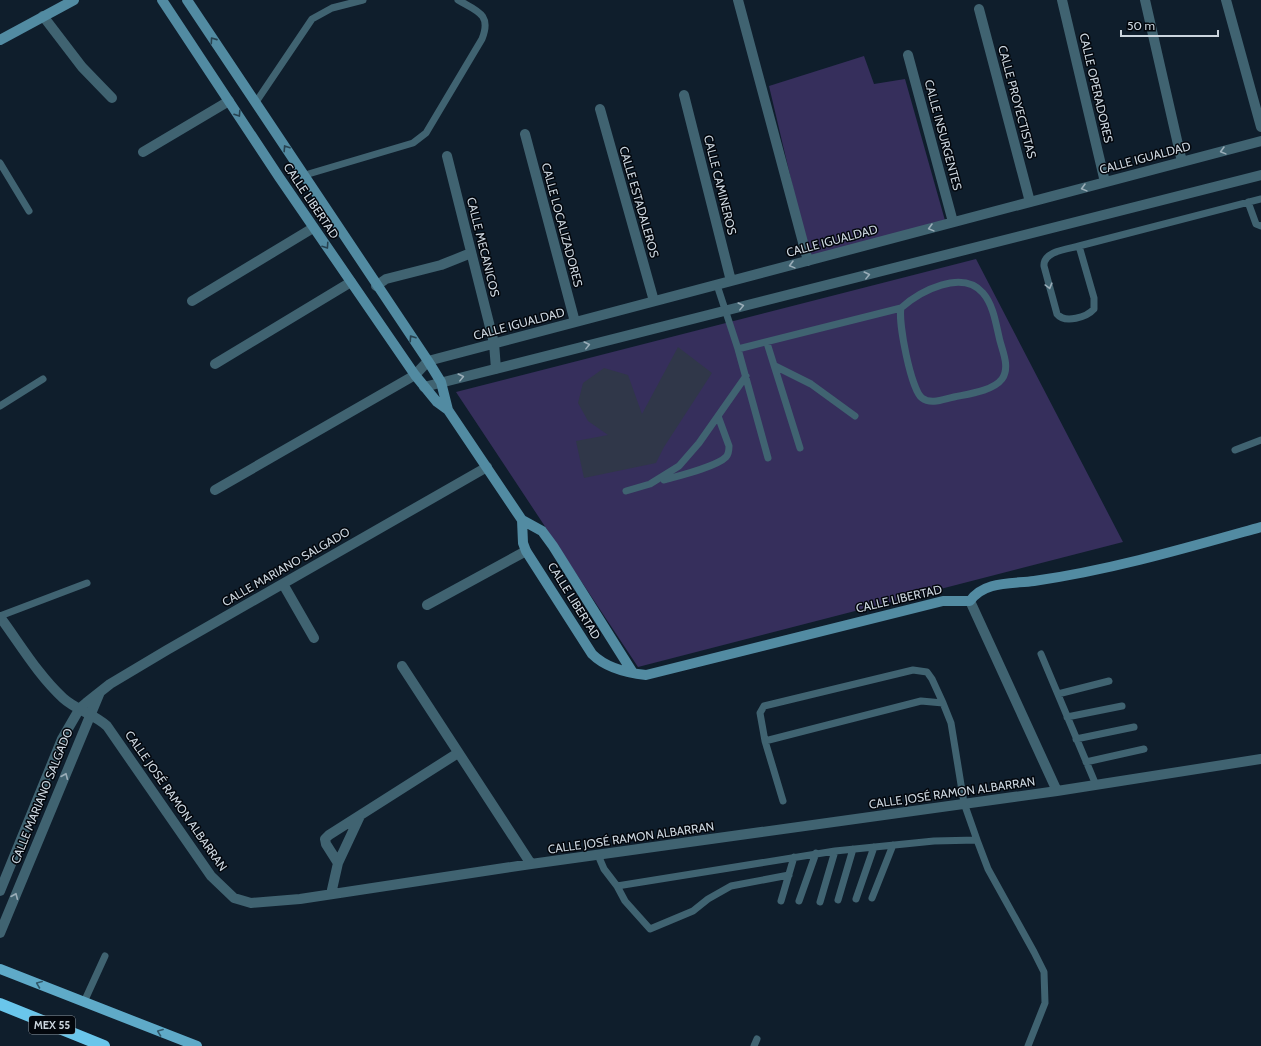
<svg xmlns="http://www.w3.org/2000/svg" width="1261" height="1046" font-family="Cabin,sans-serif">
  <rect width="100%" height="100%" fill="#0f1e2c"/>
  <path fill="#362f5c" d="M864,56L874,84L905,79L946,224L810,260L769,86Z
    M976,259L1123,542L638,667L456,392Z"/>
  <path fill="#303749" d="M678,347L712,373L664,447L656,463L584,478L576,441L608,435L588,421L578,403L583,383L604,368L628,375L642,414Z"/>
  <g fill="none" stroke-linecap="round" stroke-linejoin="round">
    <path stroke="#406371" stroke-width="7" d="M256,102L312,19L332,8L363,0
      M0,163L29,211
      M305,175L413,143L426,133L482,39C492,14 477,11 458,0
      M1248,202L1256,224L1261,226
      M1079,246L1094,298V309C1087,317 1065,324 1057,314L1044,266C1043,251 1068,249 1079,246L1261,199
      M717,285L738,349L768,458
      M767,343L800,448
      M738,349L901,308C920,291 962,269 983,293C994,306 996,325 1000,341C1003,352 1010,368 1002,379C993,391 968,394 954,397C944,399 931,405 922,398C911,390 898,322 901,308
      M775,366L811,384L855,416
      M0,406L43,379
      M1235,450L1261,440
      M664,480C678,476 716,467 726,457C729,454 729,450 729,446L718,416
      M626,491L650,484L679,466L699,443L746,376
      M0,616L87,583
      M1041,654L1096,785
      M1058,694L1109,681
      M1067,717L1122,706
      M1076,739L1134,727
      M765,741L921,701L943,703L951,723L964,803L977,840
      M1086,762L1144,749
      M783,801L765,741L760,713L764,706L913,670L927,672L932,679L943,703
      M598,855L604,869L617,886
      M789,875L731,886L708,899L693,911L650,929L625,901L617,886L835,851L934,841L977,840L988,869L1034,952L1044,972L1045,1003L1028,1046
      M872,898L893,845
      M856,899L874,847
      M838,900L853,849
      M781,901L794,857
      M799,901L816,853
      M820,902L835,851
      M84,1002L105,956
      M754,1046L757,1039"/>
    <path stroke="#406371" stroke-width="10" d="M738,0L808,261
      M1062,0L1105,182
      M1145,0L1182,162
      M1226,0L1261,127
      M979,9L1030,202
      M43,16L82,67L112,98
      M908,55L953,222
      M684,95L731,281
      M600,109L654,301
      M525,134L575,322
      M143,152L229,101
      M447,156L494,343L496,369
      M376,286L386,279L441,265L471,253
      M192,301L313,228
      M215,364L351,282
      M424,387L1261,175
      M215,490L415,375L428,361L1261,141
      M283,584L314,638
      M970,601L1057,791
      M427,605L526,551
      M0,617C20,644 38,675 63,698C76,710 94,714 107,726L211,876L234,898L251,903L300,899L531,864L1057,791L1261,759
      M402,666L531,864
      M338,863L326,844L325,839L329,835L458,753
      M0,891L62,739L80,708L86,703L110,684L167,650L487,467
      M331,894L338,863L360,816
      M0,933L100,692"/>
    <path stroke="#528ba2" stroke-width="10" d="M162,0L279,177L415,375L437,402L448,410L522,520L542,531L553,546L633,673
      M187,0L428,361L441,382L448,410
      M0,40L74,0
      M522,520L523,543L526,551L592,654C605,667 627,673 646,675L943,601H970C984,581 1011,584 1034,581C1111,570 1186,548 1261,527"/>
    <path stroke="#5faac8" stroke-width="10" d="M0,969L197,1046"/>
    <path stroke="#6ac6eb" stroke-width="12" d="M0,1004L104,1046"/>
  </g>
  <defs><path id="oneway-chevron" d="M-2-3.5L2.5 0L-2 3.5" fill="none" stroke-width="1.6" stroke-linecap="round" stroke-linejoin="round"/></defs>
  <g stroke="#274250">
    <use href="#oneway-chevron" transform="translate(213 40) rotate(-125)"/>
    <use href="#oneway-chevron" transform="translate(238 114) rotate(57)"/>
    <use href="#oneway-chevron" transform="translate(286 148) rotate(-123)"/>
    <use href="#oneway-chevron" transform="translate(326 246) rotate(56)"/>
    <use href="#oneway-chevron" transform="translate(412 338) rotate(-124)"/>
  </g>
  <g stroke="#9aadb8">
    <use href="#oneway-chevron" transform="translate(1223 151) rotate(165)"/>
    <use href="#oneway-chevron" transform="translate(1084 188) rotate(165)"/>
    <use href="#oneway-chevron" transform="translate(931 228) rotate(165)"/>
    <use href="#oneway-chevron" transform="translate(792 265) rotate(165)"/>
    <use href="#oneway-chevron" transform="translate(867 275) rotate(-14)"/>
    <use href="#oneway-chevron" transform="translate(1049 286) rotate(75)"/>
    <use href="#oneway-chevron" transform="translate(741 306) rotate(-14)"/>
    <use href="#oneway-chevron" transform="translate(587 345) rotate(-14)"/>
    <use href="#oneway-chevron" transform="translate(461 377) rotate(-14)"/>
    <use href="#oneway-chevron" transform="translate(65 776) rotate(-67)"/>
    <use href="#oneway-chevron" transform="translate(15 896) rotate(-67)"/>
  </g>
  <g stroke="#31586a">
    <use href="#oneway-chevron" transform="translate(39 984) rotate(-158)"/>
    <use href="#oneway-chevron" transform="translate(160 1032) rotate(-159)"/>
  </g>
  <g text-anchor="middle" stroke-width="3" stroke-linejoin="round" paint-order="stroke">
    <rect fill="#03070d" stroke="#8f979f" stroke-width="1" x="29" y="1016" width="46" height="18" rx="3"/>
    <g font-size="11" font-weight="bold" fill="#cbd5de">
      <text x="52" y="1029">MEX 55</text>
    </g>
    <g font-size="12" fill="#cbd5de" stroke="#03070d">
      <text transform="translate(1096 88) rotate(77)" y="4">CALLE OPERADORES</text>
      <text transform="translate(1017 102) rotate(75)" y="4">CALLE PROYECTISTAS</text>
      <text transform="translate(943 135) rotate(75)" y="4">CALLE INSURGENTES</text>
      <text transform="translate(1145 158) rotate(-15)" y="4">CALLE IGUALDAD</text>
      <text transform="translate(720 185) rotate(76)" y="4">CALLE CAMINEROS</text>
      <text transform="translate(311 201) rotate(56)" y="4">CALLE LIBERTAD</text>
      <text transform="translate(639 202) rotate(74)" y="4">CALLE ESTADALEROS</text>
      <text transform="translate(562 225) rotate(75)" y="4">CALLE LOCALIZADORES</text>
      <text transform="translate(832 241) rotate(-15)" y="4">CALLE IGUALDAD</text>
      <text transform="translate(483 247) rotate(76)" y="4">CALLE MECANICOS</text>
      <text transform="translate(519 324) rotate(-15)" y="4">CALLE IGUALDAD</text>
      <text transform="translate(286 567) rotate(-30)" y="4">CALLE MARIANO SALGADO</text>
      <text transform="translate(899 599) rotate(-13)" y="4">CALLE LIBERTAD</text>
      <text transform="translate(574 601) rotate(58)" y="4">CALLE LIBERTAD</text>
      <text transform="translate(952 793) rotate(-8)" y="4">CALLE JOSÉ RAMON ALBARRAN</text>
      <text transform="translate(42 796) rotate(-68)" y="4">CALLE MARIANO SALGADO</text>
      <text transform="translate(176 801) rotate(55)" y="4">CALLE JOSÉ RAMON ALBARRAN</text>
      <text transform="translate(631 838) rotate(-8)" y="4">CALLE JOSÉ RAMON ALBARRAN</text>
    </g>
  </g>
  <path d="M1121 30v6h97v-6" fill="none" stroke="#cbd5de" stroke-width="2"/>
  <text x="1127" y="30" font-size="12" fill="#cbd5de" stroke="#03070d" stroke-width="3" paint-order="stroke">50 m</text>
</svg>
